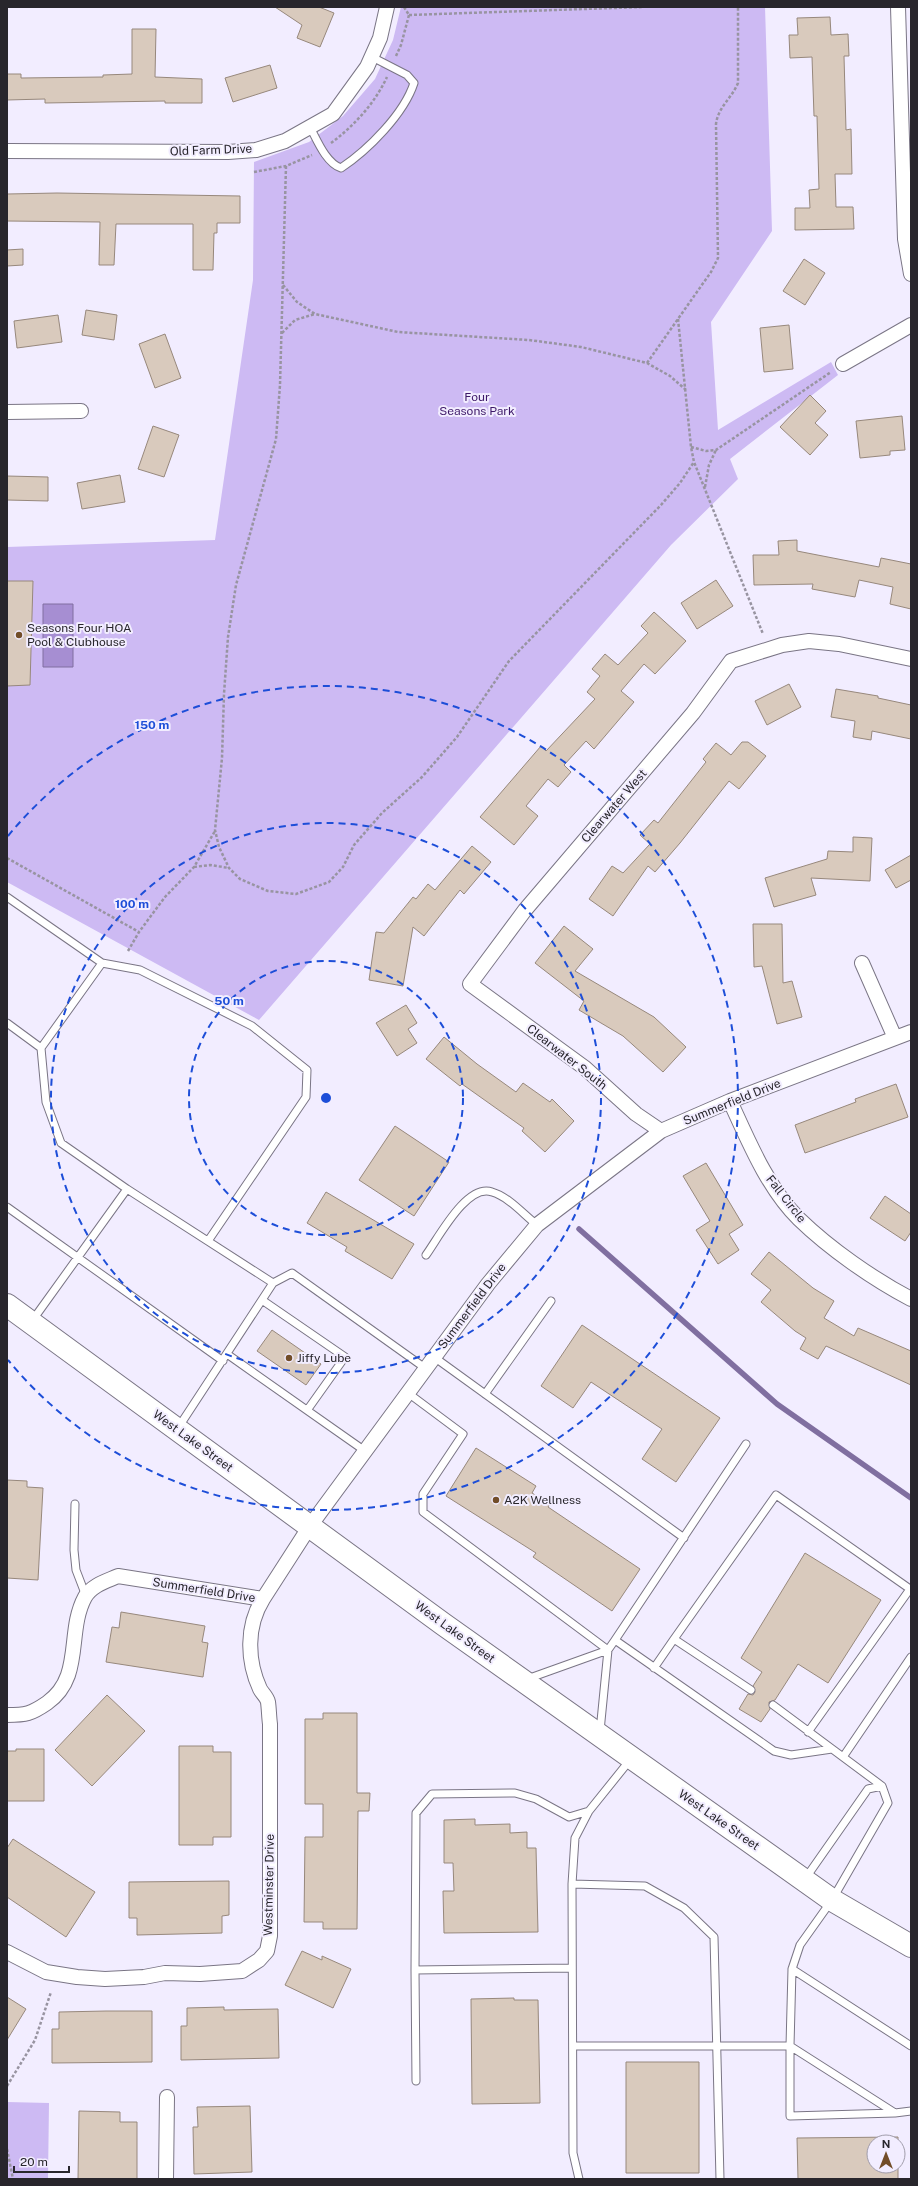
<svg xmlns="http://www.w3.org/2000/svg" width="918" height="2186" font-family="'Public Sans',sans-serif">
  <rect width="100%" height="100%" fill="#f2edff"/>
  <path fill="#cdbaf3" d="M401,7H765L772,231L711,322L718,430L831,362L838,375L730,459L738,479L671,545L259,1020L7,882V547L215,540L253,280L254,162L309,142L343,116L375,79L393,40Z
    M7,2102L49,2103L48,2179H7Z"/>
  <path fill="#a68ed2" stroke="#806fa0" d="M43,604H73V667H43Z"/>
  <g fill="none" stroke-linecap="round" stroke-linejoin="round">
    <path stroke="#806fa0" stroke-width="5.5" d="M579,1229L777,1404L911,1498"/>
  </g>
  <path fill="#d9cabd" stroke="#97887c" d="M275,7H319L334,13L320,47L297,38L302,25Z
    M830,17L831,35L848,34L849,56H844L846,130L851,129L852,174H835L836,207H853L854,229L795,230V208H810L809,190L819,189L817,116H814L812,57L790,58L789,35H798L797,18Z
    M132,29H156L155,77L202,79V103H165V101L45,103V99L7,100V74H21V78L103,77V75L132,74Z
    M270,65L277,88L233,102L225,78Z
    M57,193L240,196V223H217V233H214L213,270H193V224H116L114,265H99L100,222L7,221V194Z
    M23,249V265L7,266V250Z
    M804,259L825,273L805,305L783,291Z
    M86,310L117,315L114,340L82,335Z
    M58,315L62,342L17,348L14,321Z
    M789,325L793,369L764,372L760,328Z
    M165,334L181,378L155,388L139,344Z
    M810,395L826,411L815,423L828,435L810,455L780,427Z
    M902,416L905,450L890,451V455L860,458L856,421Z
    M153,426L179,435L164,477L138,469Z
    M120,475L125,502L82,509L77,483Z
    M7,476L48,477V501L7,500Z
    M797,540V551L879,567L881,558L911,564V609L890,604L893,587L859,580L855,597L812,589L813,584L754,585L753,555H779L778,541Z
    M716,580L733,606L697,629L681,603Z
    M7,581H33L30,685L7,686Z
    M654,612L686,641L655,674L644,664L621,691L634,702L594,749L586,741L564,765L571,772L558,787L548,779L526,806L538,816L514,845L480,817L541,746L546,751L595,699L587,692L600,676L592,669L605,654L618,665L648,633L641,626Z
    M789,684L801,707L767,725L755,701Z
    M836,689L878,696V698L911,705V739L872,731L871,740L853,737L855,721L831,717Z
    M742,742H748L766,756L739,789L729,781L680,843L655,872L648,866L613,916L589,899L612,866L623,873L650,844L640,835L654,820L658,823L706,762L703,759L716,743L731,755Z
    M853,837L872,838L870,881L811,878L816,895L774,907L765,878L827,859L828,851L853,852Z
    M472,846L491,862L464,894L460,890L424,936L413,927L403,986L369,980L376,932L384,933L413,897L416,899L428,884L435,890Z
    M911,855V880L896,888L885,870Z
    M753,924H782L783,983L792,981L802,1017L777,1024L762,966L754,967Z
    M564,926L593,949L575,971L654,1017L686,1047L663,1072L623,1036L579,1010L584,1001L535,963Z
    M406,1005L417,1023L408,1029L417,1043L397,1056L376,1023Z
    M444,1037L477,1064L516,1092L523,1083L550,1102L552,1099L574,1121L545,1152L522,1131L524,1128L462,1084L460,1086L426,1059Z
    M896,1084L908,1117L805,1153L795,1125L856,1102L855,1099Z
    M395,1126L449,1162L414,1216L359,1180Z
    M706,1163L743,1225L729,1234L739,1250L718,1264L696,1230L710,1221L683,1176Z
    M326,1192L414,1244L392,1279L345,1251L347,1247L307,1223Z
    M885,1196L911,1214V1232L905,1241L870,1218Z
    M769,1252L813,1288L834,1301L824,1318L854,1336L858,1328L911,1351V1385L826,1346L818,1359L800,1349L806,1338L795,1331L761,1302L771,1290L751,1274Z
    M582,1325L720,1418L676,1482L642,1459L662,1429L591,1382L573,1408L541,1386Z
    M272,1330L321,1364L306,1385L257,1351Z
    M476,1448L536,1486L532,1493L550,1504L548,1507L640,1569L612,1611L533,1557L536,1553L446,1496Z
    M7,1480L27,1481V1487L43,1488L38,1580L7,1578Z
    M805,1553L881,1600L828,1683L798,1664L775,1700L769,1702L770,1709L761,1722L739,1709L748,1694L753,1695L755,1692L753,1686L762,1672L741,1658Z
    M121,1612L205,1626L202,1642L208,1643L203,1677L106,1662L112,1627L119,1628Z
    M107,1695L145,1731L92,1786L55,1750Z
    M323,1713H357V1793H370L369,1811H358L357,1929H323V1922H304L305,1837H323V1804H305V1719H323Z
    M179,1746H213V1752H231V1837H213V1845H179Z
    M16,1749H44V1801H7V1751H16Z
    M475,1819V1825L510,1824V1833L527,1832V1848H536L538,1932L444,1933L443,1891H454L453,1863H444V1820Z
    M13,1839L95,1892L66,1937L7,1897V1848Z
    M229,1881V1915L222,1916V1933L137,1935V1918H129V1882Z
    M302,1951L322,1960V1956L351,1969L333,2008L285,1985Z
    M7,1997L26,2009L7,2040Z
    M514,1998V2000H538L540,2103L472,2104L471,1999Z
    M224,2007V2010L278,2009L279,2058L181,2060V2026H187V2008Z
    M106,2011H152V2062L52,2063V2029H59V2012Z
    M626,2062H699V2173H626Z
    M250,2106L252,2172L194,2174L193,2127H198L197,2107Z
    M79,2111L120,2112V2122H137V2179H78Z
    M898,2137V2142H874V2166H898V2179H798L797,2138Z"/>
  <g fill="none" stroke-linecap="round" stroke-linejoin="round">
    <defs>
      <path id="lane" d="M310,127C317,140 326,163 341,168C368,150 404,114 414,83L407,75L372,57
        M7,897L102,963L41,1048L46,1102L61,1143L127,1189L32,1321
        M102,963L140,970L252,1026L307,1070L306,1097L208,1241
        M7,1023L41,1048
        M127,1189L273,1283L178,1428
        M7,1207L223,1361
        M426,1255C439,1237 467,1183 492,1192C509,1197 523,1214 537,1225
        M273,1283L292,1273L425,1368
        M262,1300L345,1357L308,1409
        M227,1354L365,1451
        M434,1357L684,1538
        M408,1393L463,1434L423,1494V1512L608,1650
        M485,1394L551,1301
        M75,1504L74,1550L76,1570L86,1596
        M615,1640L746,1444
        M654,1668L674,1639
        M527,1679L608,1650
        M751,1690L674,1639L776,1495L910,1589L808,1732
        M773,1705L882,1786L888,1803L832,1900L800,1945L792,1969L911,2046
        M600,1731L608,1650L615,1640L774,1751L791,1755L832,1749
        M843,1757L911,1657
        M805,1879L868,1789L882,1786
        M572,1884L645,1886L684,1908L714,1937L720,2179
        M415,1970L572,1968
        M573,2046H790L792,1969
        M790,2046V2116L895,2113
        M790,2046L895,2113L911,2111
        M416,2081L415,1970L416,1813L432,1794L515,1793L536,1799L569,1817L589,1811L630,1760
        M579,2179L573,2153L572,1884L575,1838L589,1811"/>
      <path id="street" d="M898,7L905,239L911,274
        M7,151L228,152L256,150L285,141L333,114L367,67L380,38L387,7
        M843,364L911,325
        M7,412L81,411
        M862,963L895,1038
        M730,1101C748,1140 768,1189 799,1219C830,1249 873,1279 911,1299
        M661,1131L636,1114L585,1068L470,984L525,910L693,713L731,661L782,645L809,641L839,644L911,659
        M7,1715C26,1715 31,1714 47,1703C84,1677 66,1632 85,1597C92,1585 107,1581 118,1576L263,1599L310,1526L488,1284L537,1225L661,1131L730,1101L911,1032
        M7,1952L46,1972L77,1977L105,1979L144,1977L165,1973L200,1974L242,1971L259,1960L267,1951L270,1936V1724C269,1717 269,1709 268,1702C267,1697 262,1693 260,1689C247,1661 246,1626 263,1599
        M166,2179L167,2097"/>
      <path id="primary" d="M7,1305L443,1624L832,1900L911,1946"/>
    </defs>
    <use href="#lane" stroke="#7a7585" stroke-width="9"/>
    <use href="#street" stroke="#7a7585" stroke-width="16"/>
    <use href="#primary" stroke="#7a7585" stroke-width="24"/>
    <path stroke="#9894a1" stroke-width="2.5" stroke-dasharray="3 2" stroke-linecap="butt" d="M404,7L409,15
      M409,15L643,7
      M396,56L401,45L409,15
      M331,143C354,126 375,103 387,77
      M286,166L280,385L276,439L236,585L228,637L224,694L222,758L215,830L219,847L229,868L240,879L268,891L296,894L329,882L343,867L354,845L382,813L422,777L457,737L509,661L661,505L680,483L694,462
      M254,172L286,166L312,155
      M283,285L297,302L315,314L398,332L529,340L581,347L647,363L670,376L686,390
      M678,319L691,447L694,462L763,634
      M282,333L295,320L315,314
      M647,363L711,272L718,258L716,124C718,107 732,98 738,83V7
      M691,447L706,451L716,450L831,372
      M705,487L709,465L716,450
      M7,858L139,932
      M194,867L210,865L229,868
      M128,951L139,932L165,897L194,867L215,831
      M7,2086L35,2040L51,1992
      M7,2149L13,2179"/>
    <use href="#lane" stroke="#fff" stroke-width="7"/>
    <use href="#street" stroke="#fff" stroke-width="14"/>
    <use href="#primary" stroke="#fff" stroke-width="22"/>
  </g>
  <g fill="none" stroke="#1d4ed8" stroke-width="2" stroke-dasharray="7 5">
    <circle cx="326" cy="1098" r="137"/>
    <circle cx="326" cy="1098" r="275"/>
    <path d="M8 836A412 412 0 1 1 8 1360"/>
  </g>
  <g fill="#724d28" stroke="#f2edff" stroke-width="1.5">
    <circle cx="19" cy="635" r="4"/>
    <circle cx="289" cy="1358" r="4"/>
    <circle cx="496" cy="1500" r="4"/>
  </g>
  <g text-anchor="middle" stroke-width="4" stroke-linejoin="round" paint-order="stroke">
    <g font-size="12" fill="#28262c" stroke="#f2edff">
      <text transform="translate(211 150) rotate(-2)" y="4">Old Farm Drive</text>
      <text transform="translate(614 806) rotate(-49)" y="4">Clearwater West</text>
      <text transform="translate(567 1057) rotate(38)" y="4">Clearwater South</text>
      <text transform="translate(732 1102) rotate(-22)" y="4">Summerfield Drive</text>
      <text transform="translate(786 1199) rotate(52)" y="4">Fall Circle</text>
      <text transform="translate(472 1306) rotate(-53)" y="4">Summerfield Drive</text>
      <text transform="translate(193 1441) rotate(36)" y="4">West Lake Street</text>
      <text transform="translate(204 1590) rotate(9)" y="4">Summerfield Drive</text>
      <text transform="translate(455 1632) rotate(36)" y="4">West Lake Street</text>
      <text transform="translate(719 1820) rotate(35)" y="4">West Lake Street</text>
      <text transform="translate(269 1885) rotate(-89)" y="4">Westminster Drive</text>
    </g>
    <g font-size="12" fill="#3d1868" stroke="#f2edff">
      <text x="477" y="401">Four<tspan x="477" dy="14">Seasons Park</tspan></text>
    </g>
    <g font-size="12" fill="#28262c" stroke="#f2edff" text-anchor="start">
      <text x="27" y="632">Seasons Four HOA<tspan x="27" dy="14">Pool &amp; Clubhouse</tspan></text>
      <text x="297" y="1362">Jiffy Lube</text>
      <text x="504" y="1504">A2K Wellness</text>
    </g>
  </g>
  <circle cx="326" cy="1098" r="6" fill="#1d4ed8" stroke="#f2edff" stroke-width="2"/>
  <g font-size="12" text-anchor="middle" font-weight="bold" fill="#1d4ed8" stroke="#f2edff" stroke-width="4" stroke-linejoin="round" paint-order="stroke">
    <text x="152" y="729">150 m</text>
    <text x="132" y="908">100 m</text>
    <text x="229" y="1005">50 m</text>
  </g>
  <rect width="918" height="2186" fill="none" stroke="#28262c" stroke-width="16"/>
  <g transform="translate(886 2154)"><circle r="19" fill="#f2edff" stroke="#a19dab"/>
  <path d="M0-3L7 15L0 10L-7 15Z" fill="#724d28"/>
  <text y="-6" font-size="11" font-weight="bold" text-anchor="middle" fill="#28262c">N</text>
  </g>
  <path d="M14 2166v6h55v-6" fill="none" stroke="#28262c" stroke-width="2"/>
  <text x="20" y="2166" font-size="12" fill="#28262c" stroke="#f2edff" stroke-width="3" paint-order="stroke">20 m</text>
</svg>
